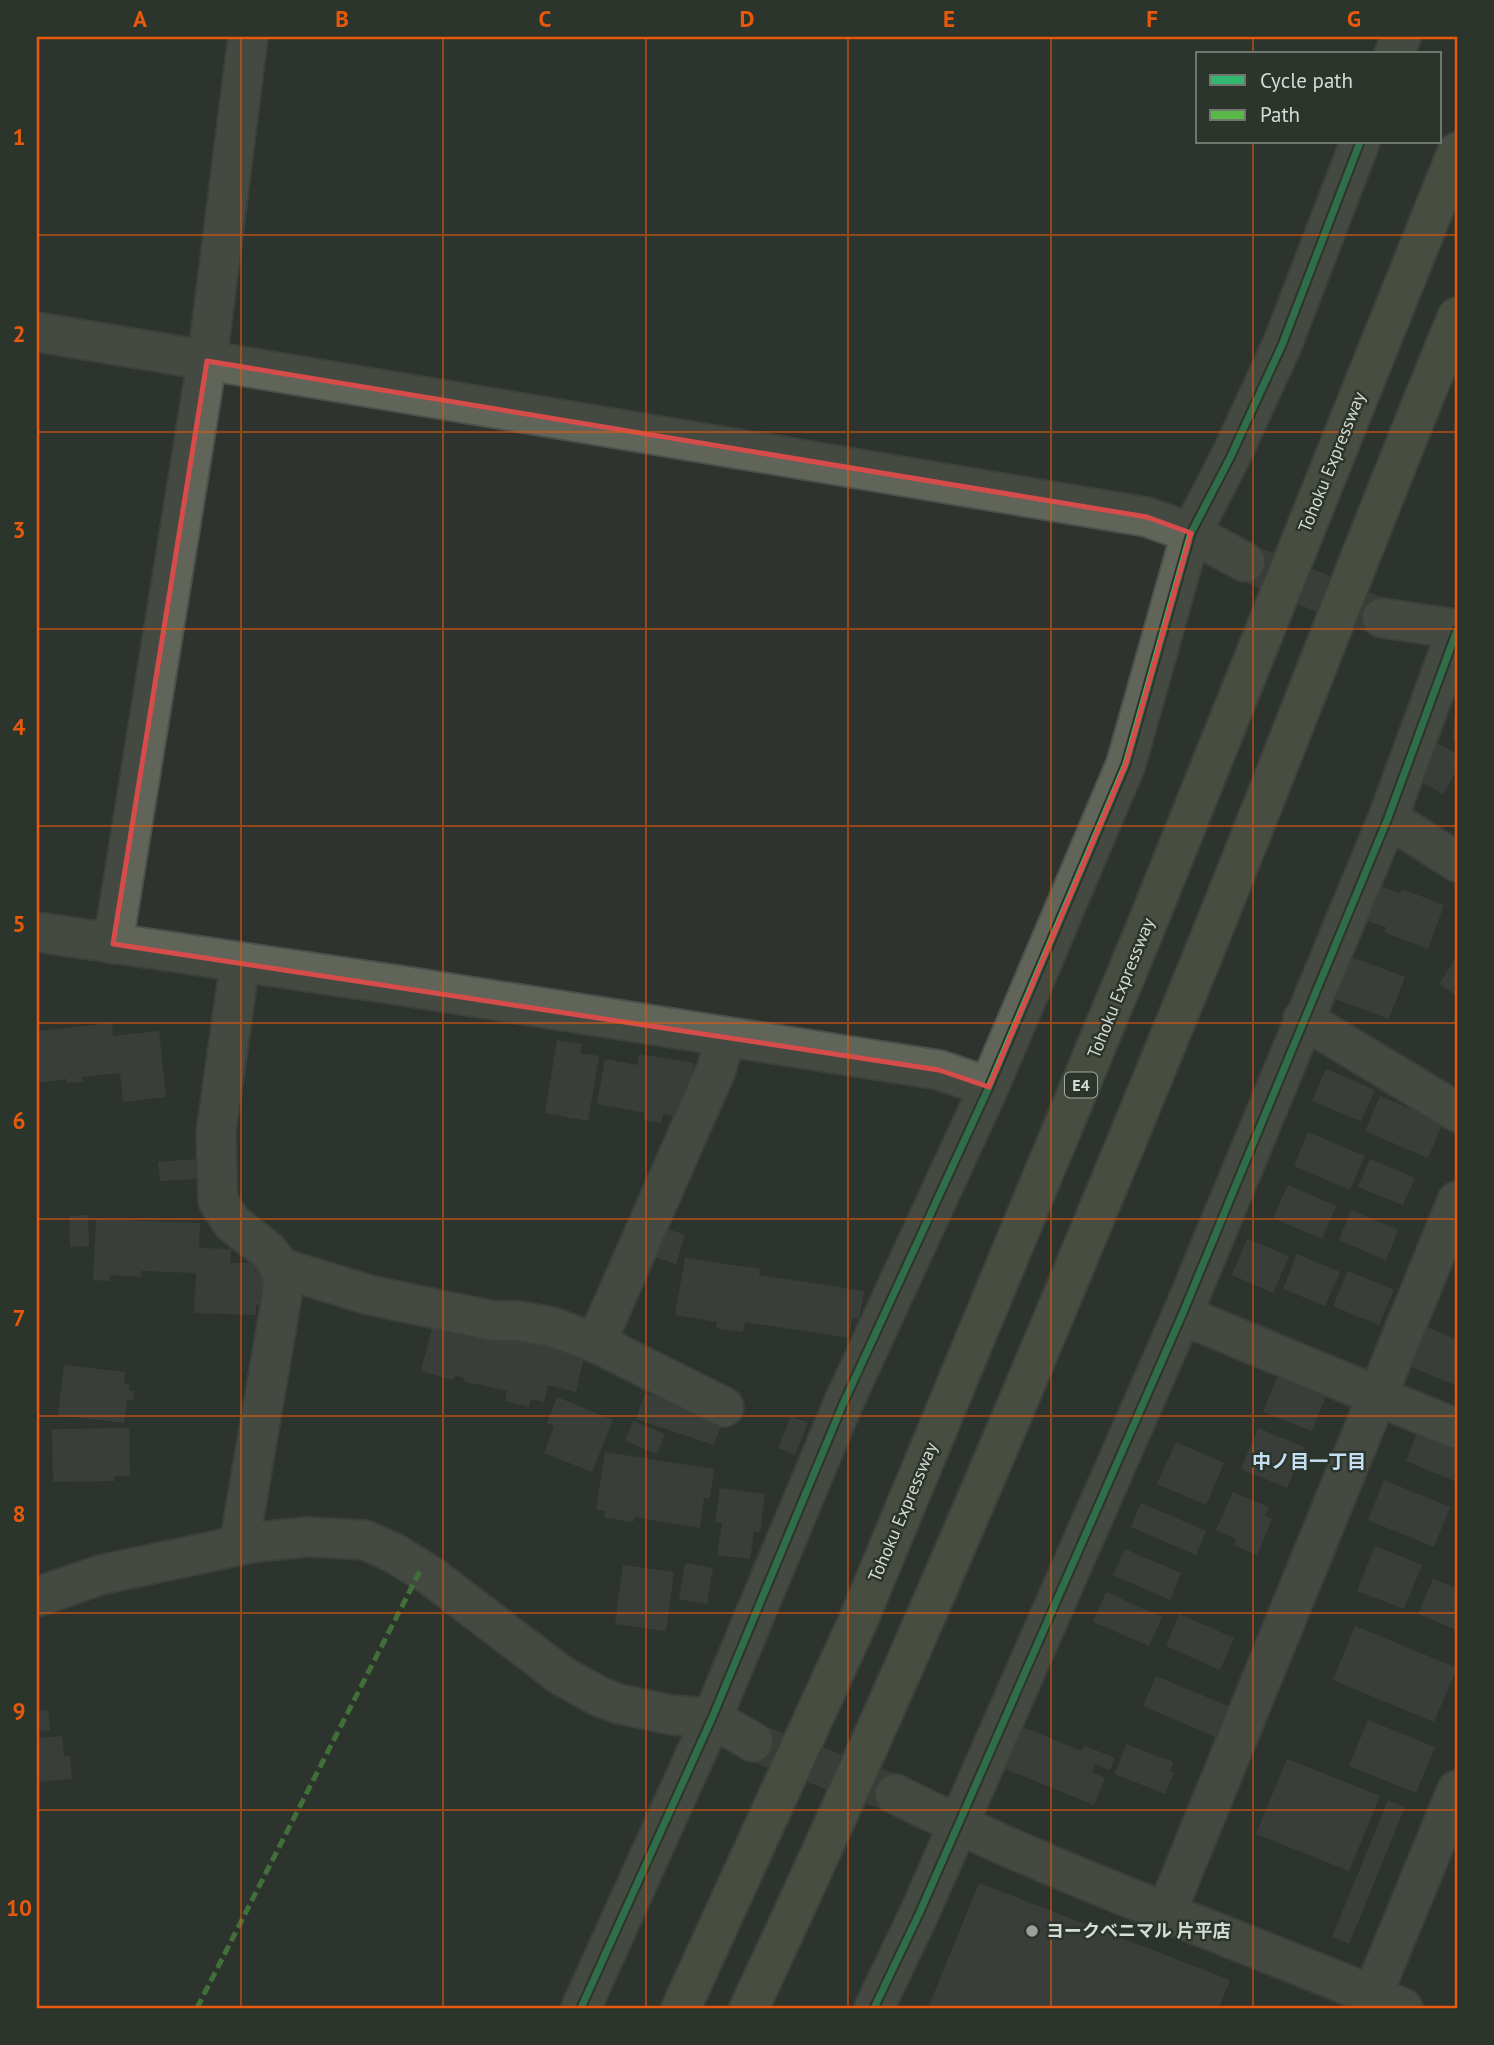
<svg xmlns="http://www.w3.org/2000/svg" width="1494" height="2045" font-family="'PT Sans','Noto Sans JP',sans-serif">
  <rect width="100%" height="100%" fill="#2e332d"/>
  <path fill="#494d49" d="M1455,714H1457V740H1453Z
    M1435,742L1457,754V769L1443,794L1415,778Z
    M1381,886L1400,893L1402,889L1444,905L1428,949L1384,932L1386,927L1368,921Z
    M1349,956L1405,977L1389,1019L1333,998Z
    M1457,957V996L1439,984Z
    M112,1023L113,1036L159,1031L166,1097L123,1102L120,1073L82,1077L83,1082L67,1083V1079L37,1083V1031Z
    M557,1040L582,1044L580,1053L599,1056L588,1121L545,1113Z
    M639,1054L694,1063L684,1118L663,1114L661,1123L643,1120L645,1113L597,1104L605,1059L637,1065Z
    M1326,1069L1375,1090L1361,1121L1312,1101Z
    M1380,1096L1443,1122L1428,1158L1365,1131Z
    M1308,1132L1365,1156L1350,1190L1294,1166Z
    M196,1159L198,1179L160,1181L158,1162Z
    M1370,1159L1415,1178L1403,1205L1358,1187Z
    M1288,1185L1336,1206L1322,1239L1273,1218Z
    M1351,1210L1398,1230L1386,1260L1339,1240Z
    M88,1215L89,1246L70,1247L69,1216Z
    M96,1219L200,1223L199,1248L231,1249L230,1263H255L254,1271H266L265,1296H260V1305H256V1315L194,1313L196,1273L141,1271V1277L110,1275L109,1281L93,1280Z
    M665,1228L685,1235L676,1264L655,1257Z
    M1247,1239L1289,1256L1273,1293L1232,1275Z
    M1297,1254L1340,1272L1325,1306L1283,1289Z
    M685,1258L760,1269L759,1275L864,1291L859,1319L852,1318L849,1338L745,1322L743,1332L716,1328L717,1322L675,1315Z
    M1348,1271L1394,1290L1379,1325L1333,1306Z
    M1426,1326L1457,1340V1386L1409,1366Z
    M476,1327L585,1354L576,1392L548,1385L544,1402L531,1399L529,1407L505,1401L507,1391L463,1381L464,1378L455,1375L453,1380L421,1371L432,1328L473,1338Z
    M64,1365L125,1372L124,1384H129V1391H134L133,1400H127L124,1423L58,1415Z
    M1277,1377L1326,1396L1312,1431L1263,1412Z
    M645,1393L723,1419L714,1445L636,1419Z
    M557,1397L613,1420L592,1472L544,1453L554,1426L547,1423Z
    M791,1416L808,1423L795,1455L778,1448Z
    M633,1421L665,1434L657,1454L625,1441Z
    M129,1428L130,1476H114L115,1481L53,1482L52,1429Z
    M1258,1428L1304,1447L1287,1488L1241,1469Z
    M1417,1433L1457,1450V1482L1406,1461Z
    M1176,1442L1224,1463L1206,1505L1157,1484Z
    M605,1452L714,1469L710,1498H704L700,1528L634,1517L633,1522L604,1517L605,1511L596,1509Z
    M1384,1480L1450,1507L1434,1547L1368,1520Z
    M720,1488L765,1494L760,1532L754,1531L750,1559L717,1555L722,1523L715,1522Z
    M1233,1492L1269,1507L1265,1516L1272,1519L1257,1555L1233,1545L1236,1539L1216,1530Z
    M1141,1503L1206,1531L1196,1555L1131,1527Z
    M1375,1546L1422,1565L1404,1609L1357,1591Z
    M1125,1549L1181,1573L1170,1600L1113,1575Z
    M685,1563L713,1568L707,1604L679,1599Z
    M623,1565L674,1572L666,1631L615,1624Z
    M1433,1579L1457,1588V1630L1418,1614Z
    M1106,1592L1162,1617L1149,1646L1093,1622Z
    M1179,1614L1234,1638L1220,1670L1166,1646Z
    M1355,1626L1457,1668L1434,1722L1333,1680Z
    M1156,1676L1228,1706L1215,1737L1143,1706Z
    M48,1710L50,1730L37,1731V1711Z
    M1368,1720L1435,1747L1416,1793L1349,1766Z
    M1020,1726L1082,1751L1085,1746L1115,1758L1110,1770L1095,1764L1092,1772L1105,1778L1094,1805L1003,1768Z
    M62,1736L64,1756H70L72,1779L37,1782V1738Z
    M1126,1744L1173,1762L1170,1771L1174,1772L1165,1794L1115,1774Z
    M1287,1759L1380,1796L1349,1871L1256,1834Z
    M1388,1800L1405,1807L1349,1944L1332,1937Z
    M979,1883L1230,1980L1219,2008H928Z"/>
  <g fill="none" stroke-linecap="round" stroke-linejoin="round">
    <path stroke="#474c46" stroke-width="38" stroke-dasharray="38 19" stroke-linecap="butt" d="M1245,562L1382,618
      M753,1742L895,1794"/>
    <defs>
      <path id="minor" d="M1394,54L1401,37
        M37,332L1147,517L1191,533L1245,562
        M1382,618L1457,629
        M1388,818L1457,862
        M37,932L404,986L939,1070L989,1087
        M113,944L207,361L248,37
        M1303,1019L1457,1112
        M281,1268L369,1295L494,1321H518L552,1327L596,1343L724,1407
        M1182,1315L1457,1429
        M596,1343L716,1070L726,1037
        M239,1546L283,1289L281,1268L267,1250L232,1223L218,1201L216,1132L240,963
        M37,1597L100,1575L256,1542L308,1537L365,1540L394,1553L431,1576L562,1676L600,1697L619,1704L672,1715L712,1718L753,1742
        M895,1794C1059,1876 1234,1937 1403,2008
        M1166,1913L1457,1201
        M581,2008L712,1718L843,1404L989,1087L1126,764L1191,533L1230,458L1282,345L1360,142
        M874,2008L919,1914L1182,1315L1388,818L1457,630
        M1367,2008L1457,1790"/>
      <path id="highway" d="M681,2008L858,1621L1145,929L1457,152
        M749,2008C912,1661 1060,1306 1205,950C1290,740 1370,527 1457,317"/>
    </defs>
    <use href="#minor" stroke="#4d504c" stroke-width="42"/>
    <use href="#highway" stroke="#4d504c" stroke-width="42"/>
    <use href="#minor" stroke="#616559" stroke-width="38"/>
    <use href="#highway" stroke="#676d58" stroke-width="38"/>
    <path stroke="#58b947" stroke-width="5" stroke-dasharray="10 5" stroke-linecap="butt" d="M197,2008L421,1569"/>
    <defs>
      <path id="cycleway" d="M581,2008L712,1718L843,1404L989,1087L1126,764L1191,533L1230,458L1282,345L1360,142
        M874,2008L919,1914L1182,1315L1388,818L1457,630"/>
    </defs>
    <use href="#cycleway" stroke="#2c352b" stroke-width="11"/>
    <use href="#cycleway" stroke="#33b770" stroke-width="7"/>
  </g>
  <path d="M0 0H1494V2045H0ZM207,361L1147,517L1191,533L1126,764L989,1087L939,1070L113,944Z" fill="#2e332d" fill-opacity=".55" fill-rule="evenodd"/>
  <path fill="none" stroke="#d64c4b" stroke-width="5" stroke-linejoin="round" d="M207,361L1147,517L1191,533L1126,764L989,1087L939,1070L113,944Z"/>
  <path fill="none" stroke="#e8590c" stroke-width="2" stroke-opacity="0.55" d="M241,37V2008M443,37V2008M646,37V2008M848,37V2008M1051,37V2008M1253,37V54M1253,142V2008M37,235H1457M37,432H1457M37,629H1457M37,826H1457M37,1023H1457M37,1219H1457M37,1416H1457M37,1613H1457M37,1810H1457"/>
  <circle fill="#9ba09a" stroke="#2c352b" stroke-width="2.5" cx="1032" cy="1931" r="7"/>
  <g text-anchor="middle" stroke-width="5" stroke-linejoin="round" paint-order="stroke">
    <rect fill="#2c352b" stroke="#a3a9a2" stroke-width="2" x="1065" y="1072.5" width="32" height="25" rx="5"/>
    <g font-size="16" font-weight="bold" fill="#d6dbd5">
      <text x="1081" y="1091">E4</text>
    </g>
    <g font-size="18" fill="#d6dbd5" stroke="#2c352b">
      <text transform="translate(1332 462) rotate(-68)" y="6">Tohoku Expressway</text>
      <text transform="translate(1121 988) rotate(-68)" y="6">Tohoku Expressway</text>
      <text transform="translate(903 1512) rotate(-67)" y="6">Tohoku Expressway</text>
    </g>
    <g font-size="18" font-weight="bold" fill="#d6dbd5" stroke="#2c352b" text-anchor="start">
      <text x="1046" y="1937">ヨークベニマル 片平店</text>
    </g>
    <g font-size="19" font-weight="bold" fill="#c5dff4" stroke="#2c352b">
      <text x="1309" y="1468">中ノ目一丁目</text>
    </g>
  </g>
  <rect width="1494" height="2045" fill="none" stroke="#2c352b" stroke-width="77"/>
  <rect x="1196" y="52" width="245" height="91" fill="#2c352b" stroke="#70776f" stroke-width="2"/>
  <rect x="1210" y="75" width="35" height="10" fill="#33b770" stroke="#70776f" stroke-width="2"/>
  <text x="1260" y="88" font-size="21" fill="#d6dbd5">Cycle path</text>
  <rect x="1210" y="110" width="35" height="10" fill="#58b947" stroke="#70776f" stroke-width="2"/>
  <text x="1260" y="122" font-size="21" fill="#d6dbd5">Path</text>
  <rect x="38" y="38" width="1418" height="1969" fill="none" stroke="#e8590c" stroke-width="2.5"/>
  <g font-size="23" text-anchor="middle" font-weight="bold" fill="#e8590c">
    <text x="140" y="27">A</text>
    <text x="342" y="27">B</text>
    <text x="545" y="27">C</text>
    <text x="747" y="27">D</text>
    <text x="949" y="27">E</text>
    <text x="1152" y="27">F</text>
    <text x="1354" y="27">G</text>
    <text x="19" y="145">1</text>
    <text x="19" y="342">2</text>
    <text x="19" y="538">3</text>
    <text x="19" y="735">4</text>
    <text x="19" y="932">5</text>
    <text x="19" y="1129">6</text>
    <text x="19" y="1326">7</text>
    <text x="19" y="1522">8</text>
    <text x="19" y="1719">9</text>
    <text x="19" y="1916">10</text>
  </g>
</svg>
